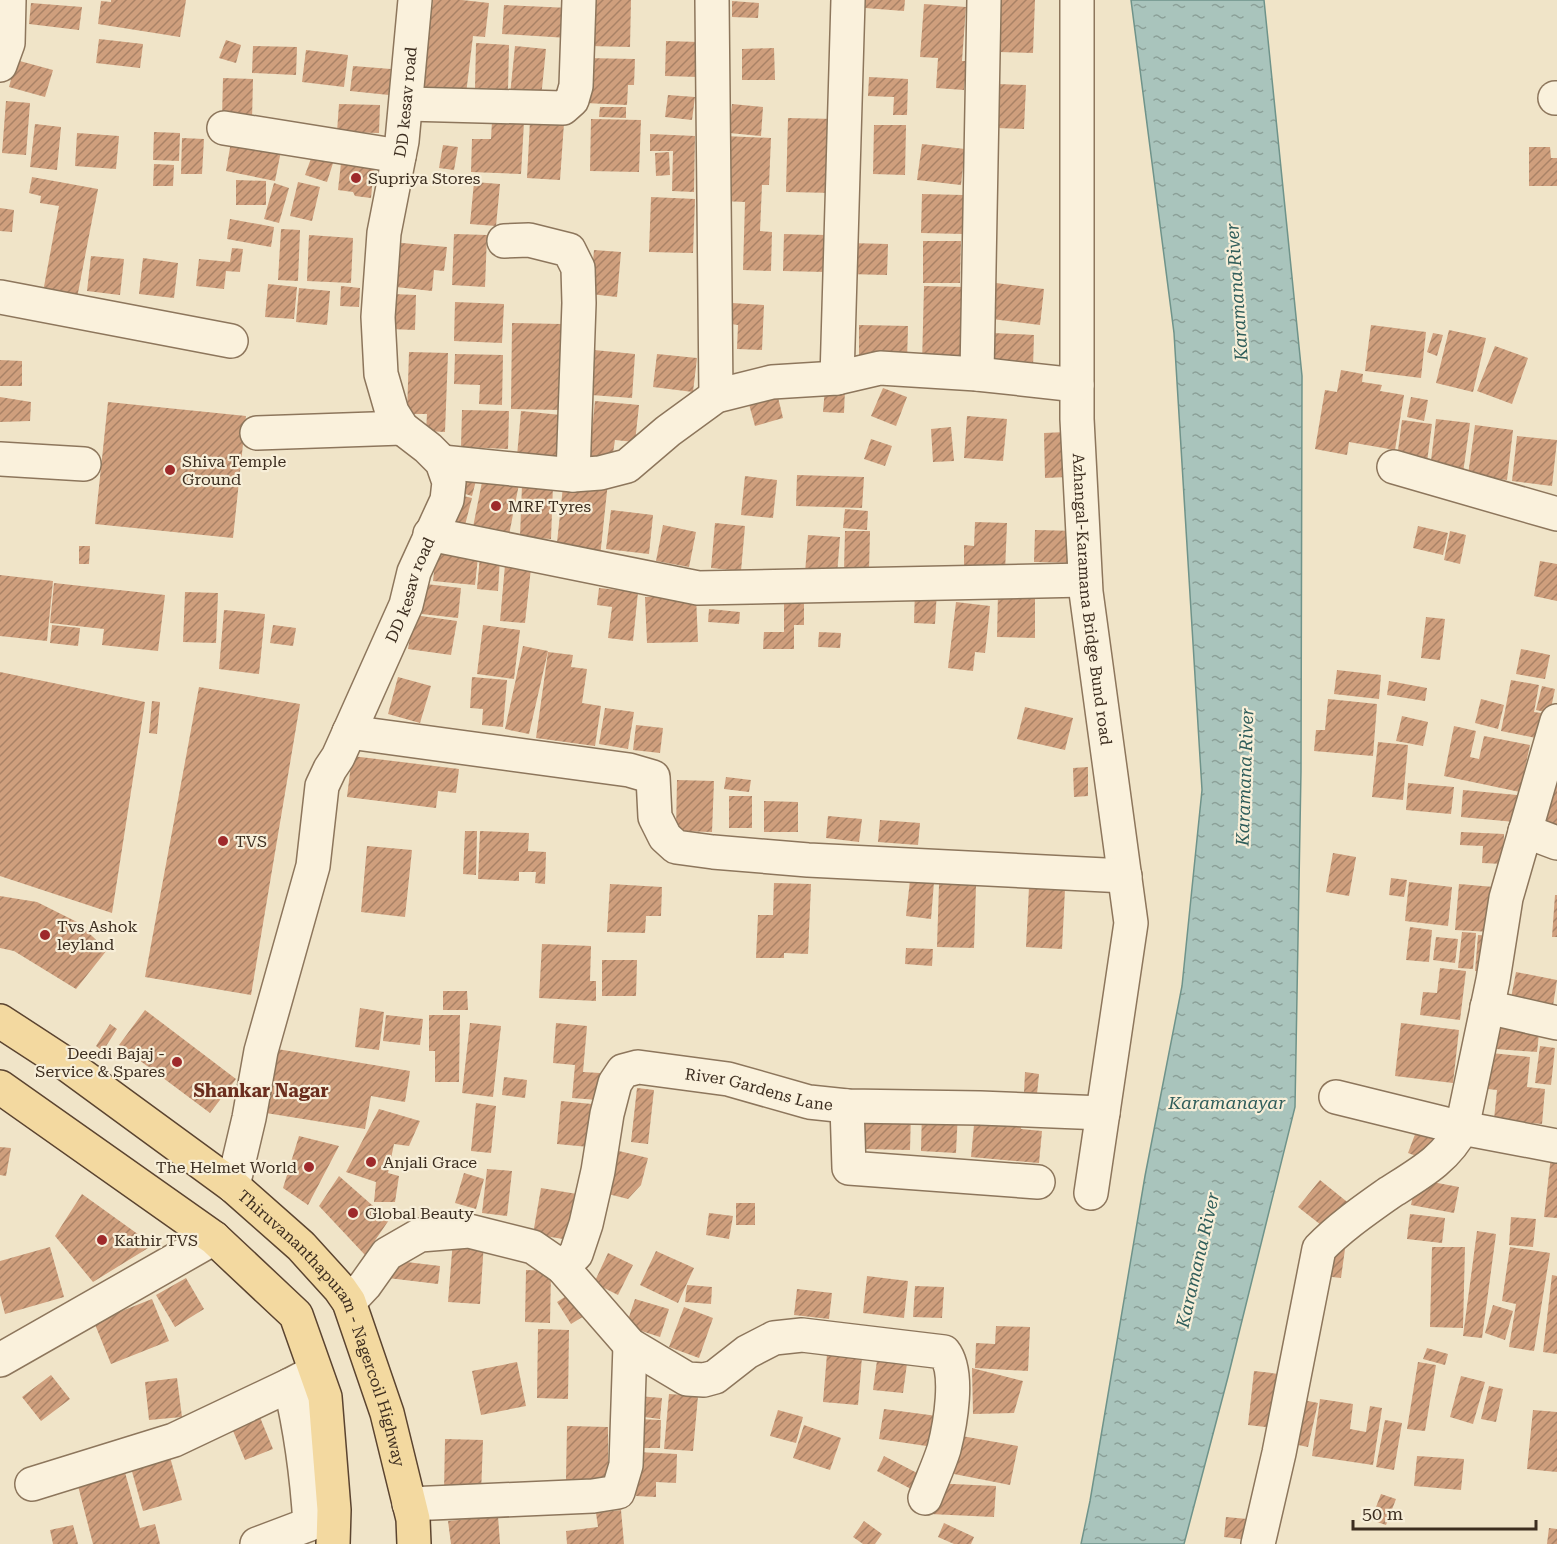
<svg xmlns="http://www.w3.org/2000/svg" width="1557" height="1544" font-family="'Roboto Serif',serif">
  <defs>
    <pattern id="water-ripples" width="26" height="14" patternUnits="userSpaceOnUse" patternTransform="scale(1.5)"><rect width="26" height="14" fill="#a9c4bc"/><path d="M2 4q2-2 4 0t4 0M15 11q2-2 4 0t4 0" fill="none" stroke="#8ba098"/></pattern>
    <pattern id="building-hatch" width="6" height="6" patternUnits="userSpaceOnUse" patternTransform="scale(1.5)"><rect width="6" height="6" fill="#cf9f7d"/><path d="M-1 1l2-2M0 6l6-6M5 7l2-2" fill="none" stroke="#a98266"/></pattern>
  </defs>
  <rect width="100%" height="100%" fill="#f0e4c8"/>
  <path fill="url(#water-ripples)" stroke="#6f938a" stroke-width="1.5" d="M1131,0H1264L1302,376L1301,771L1295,1107L1228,1377L1184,1544H1081L1090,1501L1145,1176L1182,986L1202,790L1174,333Z"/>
  <path fill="url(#building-hatch)" d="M111,0H186L180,37L98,24L101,1L111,2Z
    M433,0H462L489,3L485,37L473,36L466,94L422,89Z
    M590,0H631L630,47L589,46Z
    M866,0H905L904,11L865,8Z
    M999,0H1035L1033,53L998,52Z
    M732,1L759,3L758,18L732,17Z
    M31,3L82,7L79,30L29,24Z
    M924,4L966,7L962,61H967L964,90L936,88L938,58L920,57Z
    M504,5L570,8L568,38L502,34Z
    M99,39L143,44L140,68L96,63Z
    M226,40L241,45L236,63L219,58Z
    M666,41L699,42L698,77L665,76Z
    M476,43L509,45L508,90L475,88Z
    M253,46L297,47L296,75L252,73Z
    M515,46L546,49L541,98L510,95Z
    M774,48L775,80H742V49Z
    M306,50L348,55L344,87L302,82Z
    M586,58L635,59L634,85H628L627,105L585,103Z
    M16,60L53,70L45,97L9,87Z
    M353,66L391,69L389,95L350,91Z
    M869,77L908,79L907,115H893L894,97L868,96Z
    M223,78L253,79L252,120L222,118Z
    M997,84L1026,85L1024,129L996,128Z
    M668,95L695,97L692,120L665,117Z
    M6,101L30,103L26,155L2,153Z
    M339,104L380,105L379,133L337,132Z
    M732,104L763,107L761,136L729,133Z
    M600,107H626V118L599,117Z
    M788,118L836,119L834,193L786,192Z
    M591,119L641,120L639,172L590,171Z
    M492,121L524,122L521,174L471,172L472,139H491Z
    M530,121L564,123L560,180L527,178Z
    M35,124L61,127L57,170L30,167Z
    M874,125H906L905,175L873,174Z
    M154,132L180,133L179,161L153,160Z
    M77,133L119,136L116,169L75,166Z
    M650,134L695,136L694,192L672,191L673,151H650Z
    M232,136L282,146L275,181L226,171Z
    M724,136L771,138L769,185H762L760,231L772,232L771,271L743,270L745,202L722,201Z
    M182,138L204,139L202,174H181Z
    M922,144L965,149L961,185L917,180Z
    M443,145L458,147L454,170L439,168Z
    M1529,147H1550L1551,158H1557V186H1529Z
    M669,152L670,175L656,176L655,153Z
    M313,153L334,160L327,182L305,175Z
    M341,163L374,166L371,198L355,196L353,192L338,190Z
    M154,164L174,165L173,186H153Z
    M32,177L98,189L77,298L43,292L59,206L40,203L41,196L29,193Z
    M236,180L266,181V205H236Z
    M298,182L320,187L312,221L290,216Z
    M474,182L500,184L496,226L470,224Z
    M274,183L289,188L279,223L264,219Z
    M922,194L963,195V234L921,233Z
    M651,197L695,199L693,253L649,252Z
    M0,208L14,210L12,232L0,231Z
    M230,219L274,227L271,247L227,239Z
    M281,229L300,230L298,281L278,280Z
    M454,234L487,235L485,287L452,285Z
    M784,234L826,235L825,272L783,271Z
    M309,235L353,238L351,283L307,281Z
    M923,241H961L960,283H923Z
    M391,242L447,247L444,271L434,270L432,291L396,287Z
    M849,243L888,244L887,275L848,274Z
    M232,248L243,249L240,272L226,271L224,289L196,286L199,259L230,262Z
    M594,250L621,252L617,297L590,294Z
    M91,256L124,259L120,295L87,291Z
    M143,258L178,263L174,298L139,294Z
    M996,283L1044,289L1040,325L992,319Z
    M268,284L297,287L294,319L265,317Z
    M341,286L360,288L359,307L340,306Z
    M924,286L965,287L963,365L922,364Z
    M299,288L330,291L327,325L296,322Z
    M392,294L416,295L415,330L390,329Z
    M455,302L504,304L502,343L454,341Z
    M732,303L764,305L762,350L737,349L738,325L731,324Z
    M512,323L562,324L561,410L511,409Z
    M859,325L908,326L907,361L859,360Z
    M1371,325L1426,332L1421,378L1365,371Z
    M1449,330L1486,338L1473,392L1436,383Z
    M993,333L1034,335L1033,368L992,366Z
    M1433,333L1443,335L1437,356L1427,352Z
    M1495,346L1528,358L1512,404L1477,391Z
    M594,350L635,354L632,398L591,395Z
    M409,352L448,353L445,432L426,431L427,414H407Z
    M455,354L503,355L502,405L479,404L480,385L454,384Z
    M657,354L697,358L693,392L653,387Z
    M0,360L22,361V386H0Z
    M1341,370L1363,374L1362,382L1382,385L1380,391L1404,395L1395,450L1349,442L1347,455L1315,449L1325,390L1337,392Z
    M825,388L845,389L844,413L823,412Z
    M883,388L907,397L896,426L871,416Z
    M776,389L783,418L755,426L747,397Z
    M0,397L31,402L30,421L0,422Z
    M1411,397L1428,400L1424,421L1407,417Z
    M595,401L639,405L635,442L615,440L612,460L589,458Z
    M108,402L246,416L233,538L95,524Z
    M462,410L509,411L508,449L461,447Z
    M521,411L561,415L556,460L517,456Z
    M967,416L1007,419L1003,461L964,458Z
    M1436,419L1470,423L1463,473L1430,469Z
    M1402,420L1432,424L1427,462L1397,458Z
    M1475,425L1513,430L1507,480L1468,475Z
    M951,427L954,461L933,462L931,429Z
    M1066,432L1067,477L1045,478L1044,433Z
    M1517,436L1557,440L1552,486L1512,481Z
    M871,439L892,446L885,466L864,459Z
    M466,466L479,469L472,496L459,492Z
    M484,472L520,479L508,540L472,532Z
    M797,475L864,477L862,508L796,506Z
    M745,476L777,480L773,518L741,515Z
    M564,477L608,482L600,557L556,552Z
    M522,485L553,486L551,539L520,537Z
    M455,494L472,498L463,533L445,529Z
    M845,509L868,511L867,530L843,528Z
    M611,510L653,515L649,554L606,549Z
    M975,522L1007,523L1005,572L964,571V545L974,546Z
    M715,523L745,526L741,571L711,568Z
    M663,525L696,532L689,567L656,561Z
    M1418,526L1448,533L1443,555L1413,548Z
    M1035,530L1078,531L1077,563L1034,562Z
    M845,531H870L869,571L844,570Z
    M1450,531L1466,535L1460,564L1444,560Z
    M808,535L840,537L837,575L805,573Z
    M79,546H90L89,564H79Z
    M436,553L478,557L475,585L433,581Z
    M480,556L500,558L498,591L477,589Z
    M1540,561L1557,564V601L1534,596Z
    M505,565L531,568L525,623L500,621Z
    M0,575L53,581L47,641L0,636Z
    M54,583L165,595L158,651L102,645L104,629L50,623Z
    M417,583L461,588L458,618L422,614L423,601Z
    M599,588L638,592L633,641L608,638L612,607L597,605Z
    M915,589L937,590L935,624L914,623Z
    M185,592L218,593L216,643L183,642Z
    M998,593L1035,594V638L997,637Z
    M696,596L698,642L647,643L645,597Z
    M784,602H804V625H794V649H763L764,632H784Z
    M956,602L990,606L985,653L975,652L973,671L948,668Z
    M709,609L740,612L739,624L708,622Z
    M224,610L265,614L259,674L219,669Z
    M414,615L457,621L451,655L408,649Z
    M1426,617L1445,619L1440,660L1421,658Z
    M52,625L80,628L78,646L50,643Z
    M273,625L296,628L293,646L270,643Z
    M483,625L520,630L514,679L477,674Z
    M819,632L841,633L840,648L818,647Z
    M523,646L548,651L529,734L505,729Z
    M1521,649L1550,655L1545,679L1516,674Z
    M548,652L573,655L571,667L587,669L582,703L601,706L595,746L536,738Z
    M1337,670L1381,675L1379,699L1334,694Z
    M0,672L145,702L112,913L0,876Z
    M398,677L431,686L420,723L388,714Z
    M472,677L507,680L503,727L482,725L483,709L470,708Z
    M1511,680L1539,685L1534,712L1541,713L1536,738L1501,731Z
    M1389,681L1427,688L1425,701L1387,695Z
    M1542,686L1555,689L1550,713L1536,710Z
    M199,687L300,704L251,995L145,977Z
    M1328,699L1377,704L1373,756L1314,751L1316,730H1325Z
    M1481,699L1504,705L1498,729L1475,723Z
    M152,701L160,702L157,734L149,733Z
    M1025,707L1073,718L1065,750L1017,739Z
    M605,708L634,712L628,749L599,744Z
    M1402,716L1428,722L1423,746L1396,741Z
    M636,725L663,728L660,753L633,750Z
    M1454,726L1476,731L1470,757L1479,759L1484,736L1530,745L1520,792L1444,776Z
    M1378,742L1408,745L1403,800L1372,797Z
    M352,756L459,769L456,793L438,791L436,808L347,797Z
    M1088,767V796L1074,797L1073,768Z
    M1557,767V827L1542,826Z
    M726,777L751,780L749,792L724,789Z
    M677,780L714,781L712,832L676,831Z
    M1408,783L1454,787L1451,814L1406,810Z
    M1463,790L1517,795L1515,822L1461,817Z
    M729,796H752V828H729Z
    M764,801L798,802V832H764Z
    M828,816L862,819L859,842L826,838Z
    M880,820L920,823L918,845L878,842Z
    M465,831H477L476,875L463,874Z
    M480,831L529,833L528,851L546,852L545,884L535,883L536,872H519V881L478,879Z
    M1461,832L1504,834L1503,864L1482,863L1483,846L1460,845Z
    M367,846L412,850L405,917L361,912Z
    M1333,853L1356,857L1349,896L1326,892Z
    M1391,878L1407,880L1404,897L1389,895Z
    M910,880L934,882L931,919L906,916Z
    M1409,882L1452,887L1448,926L1405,921Z
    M774,883L811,884L808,954L784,953V958H756L758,915H773Z
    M610,884L662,887L661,916H646L645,933L607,932Z
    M939,884L976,885L974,948L937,947Z
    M1459,884L1494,887L1491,932L1455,930Z
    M1029,887L1065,889L1062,949L1026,947Z
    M1555,895H1557V937H1552Z
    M0,896L37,902L77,922L107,950L76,989L14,951L0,948Z
    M1410,927L1432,930L1429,962L1406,960Z
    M1462,932L1476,933L1473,969L1458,968Z
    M1478,935L1492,936L1490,972L1475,971Z
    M1436,937L1458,939L1455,963L1433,960Z
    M542,944L591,946L590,981H596V1001L539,998Z
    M906,948L933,949L932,966L905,964Z
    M602,960H637L636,996H602Z
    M1440,968L1466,971L1460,1020L1420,1015L1423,992L1437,993Z
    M1516,972L1557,980L1552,1012L1510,1003Z
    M443,991H467L468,1010H443Z
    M360,1008L384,1012L379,1050L355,1047Z
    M145,1010L236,1079L210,1113L119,1045Z
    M386,1015L423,1019L420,1045L383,1041Z
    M429,1015H460L459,1082H435V1051H429Z
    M1499,1020L1540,1024L1537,1052L1496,1049Z
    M470,1023L501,1026L493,1097L462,1093Z
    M556,1023L587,1026L583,1072L600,1073L598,1100L572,1098L575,1065L553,1063Z
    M1401,1023L1459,1030L1453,1083L1395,1076Z
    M110,1024L117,1029L103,1051L96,1046Z
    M1540,1046L1555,1048L1551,1085L1535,1083Z
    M277,1049L410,1071L405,1102L371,1096L365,1129L266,1113Z
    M1491,1053L1530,1057L1527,1087L1545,1089L1542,1124L1494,1119L1497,1090L1488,1089Z
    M1025,1072L1039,1074L1037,1094L1024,1093Z
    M504,1077L527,1080L525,1098L502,1095Z
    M637,1088L654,1090L648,1144L631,1142Z
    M561,1101L592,1104L589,1147L557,1144Z
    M476,1103L496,1106L491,1153L471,1151Z
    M379,1109L420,1121L409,1146L394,1144L388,1173L399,1176L395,1202H374L376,1182L346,1172Z
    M922,1110L958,1111L956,1153L921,1151Z
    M860,1112H911L910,1150L860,1149Z
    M975,1114L1022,1119L1021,1129L1042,1131L1039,1163L971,1157Z
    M1417,1129L1440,1137L1430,1161L1408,1153Z
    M299,1136L339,1146L308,1205L283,1188Z
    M0,1147L11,1148L6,1176L0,1175Z
    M619,1151L648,1158L641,1185L628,1199L608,1194Z
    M1551,1156H1557V1218L1544,1217Z
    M487,1169L512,1171L507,1216L482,1213Z
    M464,1173L484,1179L476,1209L455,1203Z
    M339,1176L389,1220L365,1255L319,1206Z
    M1416,1179L1459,1187L1454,1213L1411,1205Z
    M1320,1180L1351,1205L1330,1232L1298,1207Z
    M541,1188L577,1194L569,1240L533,1234Z
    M82,1194L153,1245L93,1282L55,1236Z
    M736,1203H755V1225H736Z
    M709,1213L733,1216L729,1239L706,1235Z
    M1410,1214L1445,1218L1442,1243L1407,1239Z
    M1511,1217L1536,1219L1533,1247L1509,1245Z
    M1477,1231L1496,1234L1482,1338L1463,1336Z
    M453,1240L484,1242L480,1304L448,1302Z
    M1327,1246L1345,1249L1341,1278L1323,1276Z
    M50,1247L64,1297L5,1314L0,1295V1261Z
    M1432,1247H1465L1463,1328L1430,1327Z
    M1510,1247L1550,1253L1534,1351L1509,1347L1516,1304L1502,1301Z
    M656,1251L694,1268L678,1303L640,1285Z
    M608,1253L633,1265L618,1295L594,1283Z
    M390,1260L440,1266L438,1284L388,1278Z
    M526,1270L551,1271L550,1323L525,1322Z
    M1552,1275L1557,1276V1354L1543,1352Z
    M867,1276L908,1281L904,1318L863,1313Z
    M186,1278L204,1309L175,1327L156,1295Z
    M687,1285L712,1287L711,1304L685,1302Z
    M915,1286L944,1287L942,1318L913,1317Z
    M797,1289L832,1293L829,1319L794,1315Z
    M574,1291L589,1313L571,1324L557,1302Z
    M152,1299L169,1341L111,1364L94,1322Z
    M635,1299L669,1309L660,1337L626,1326Z
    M1493,1305L1513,1311L1505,1340L1485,1333Z
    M684,1307L713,1318L699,1358L669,1347Z
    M996,1326L1030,1327L1028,1371L975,1368L976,1343L995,1344Z
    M538,1329L569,1330L568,1399L537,1398Z
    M1427,1348L1448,1354L1445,1365L1423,1359Z
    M878,1353L908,1356L903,1393L873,1390Z
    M827,1354L862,1357L858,1405L823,1402Z
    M517,1362L526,1406L481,1415L472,1371Z
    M1418,1362L1436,1365L1425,1431L1407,1429Z
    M972,1368L1023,1381L1014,1413L973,1414Z
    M1254,1371L1288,1375L1282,1429L1248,1425Z
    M51,1375L70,1399L41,1421L22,1397Z
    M1461,1376L1485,1382L1473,1424L1450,1417Z
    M177,1378L182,1417L149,1420L145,1382Z
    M1489,1386L1503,1389L1496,1422L1481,1419Z
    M669,1394L698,1396L693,1451L664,1449Z
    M638,1396L662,1398L660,1419L636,1416Z
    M1298,1399L1318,1403L1308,1447L1288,1443Z
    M1320,1399L1353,1404L1350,1429L1366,1432L1370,1406L1382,1408L1373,1465L1312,1456Z
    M884,1409L937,1416L933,1447L879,1439Z
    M257,1410L273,1449L245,1460L229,1421Z
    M778,1410L803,1417L796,1443L770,1436Z
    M1533,1410L1557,1412V1472L1527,1469Z
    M636,1419L661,1420L660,1448H636Z
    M1385,1420L1402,1423L1394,1470L1376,1467Z
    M804,1425L841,1438L830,1470L793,1458Z
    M567,1426L608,1427V1482L566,1481Z
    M956,1435L1018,1446L1010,1485L949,1473Z
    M445,1439L483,1440L481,1494L444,1493Z
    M637,1452L677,1454L676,1483L656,1482V1497L636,1496Z
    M884,1456L919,1474L911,1489L877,1471Z
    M1417,1456L1464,1459L1461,1490L1414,1486Z
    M170,1457L182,1500L143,1511L131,1468Z
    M123,1465L140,1528L155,1524L160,1544H93L76,1478Z
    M931,1483L996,1486L994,1517L930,1514Z
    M1381,1494L1396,1499L1386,1525L1371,1520Z
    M621,1510L624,1544H567L566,1531L598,1527L596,1513Z
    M498,1516L500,1544H451L448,1521Z
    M1226,1517L1258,1520L1256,1541L1224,1537Z
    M864,1521L882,1534L875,1544H863L853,1537Z
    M944,1523L974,1537L971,1544H954L938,1537Z
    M73,1525L78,1544H53L50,1530Z
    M1549,1528L1557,1529V1544H1547Z"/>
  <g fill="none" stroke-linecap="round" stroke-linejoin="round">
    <defs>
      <g id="minor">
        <path d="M712,0L716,396"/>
        <path id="s1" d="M1077,0V419L1086,592L1131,923L1091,1193"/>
        <path d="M0,65L8,43L9,0"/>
        <path d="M1555,98H1557"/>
        <path d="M407,104L563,108L572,100L576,86L579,0"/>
        <path d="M224,128L399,156"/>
        <path d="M504,241L529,240L569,250L578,268L579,303L573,475"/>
        <path d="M0,297L231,341"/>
        <path d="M977,374L984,0"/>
        <path d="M837,378L848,0"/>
        <path d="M257,433L402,428"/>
        <path d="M0,459L84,464"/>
        <path d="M442,462L573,475L600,473L627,466L668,431L716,396L772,382L837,378L880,368L977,374L1077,385"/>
        <path d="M1394,467L1557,514"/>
        <path d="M430,534L698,588L1085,580"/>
        <path d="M349,732L629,770L653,777L655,817L665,837L676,847L713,852L808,860L1125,876"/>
        <path d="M1525,831L1557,843"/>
        <path d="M1487,1007L1557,1023"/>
        <path d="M1336,1097L1462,1128L1493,980L1506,898L1557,721"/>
        <path d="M847,1106L849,1168L1038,1182"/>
        <path id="s2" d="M233,1186L249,1118L261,1051L313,866L322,786L330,769L338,757L406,605L414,572L447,500L449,482L442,462L428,448L402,428L392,412L381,374L378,317L384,233L402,141L415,0"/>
        <path id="s3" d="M562,1267L576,1254L586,1224L598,1171L607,1114L615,1083L623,1071L638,1067L728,1079L809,1102L847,1106L980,1108L1103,1113"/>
        <path d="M349,1302L365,1285L387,1254L420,1235L469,1231L533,1247L562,1267L630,1345L687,1379L704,1380L715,1377L747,1352L774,1338L802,1335L944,1352C960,1372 950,1425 944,1449C939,1465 931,1482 925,1498"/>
        <path d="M0,1360L214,1238"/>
        <path d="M32,1484L174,1440L290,1385"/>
        <path d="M409,1504L593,1496L618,1492L626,1465L630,1345"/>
        <path d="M257,1544L310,1524C307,1477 301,1431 290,1385L309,1375"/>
        <path d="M1258,1544L1279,1453L1319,1249C1339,1228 1365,1210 1389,1193C1417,1175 1447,1159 1462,1128L1557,1146"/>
      </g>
      <g id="major">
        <path id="s4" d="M0,1021L69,1066L233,1186L301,1246L340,1289L349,1302L387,1413L413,1519L414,1544"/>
        <path d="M0,1087L214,1238L296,1315L325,1397L334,1510L333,1544"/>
      </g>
    </defs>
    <use href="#minor" stroke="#8d765c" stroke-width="36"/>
    <use href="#major" stroke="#5b4430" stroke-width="36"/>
    <use href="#minor" stroke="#faf1dc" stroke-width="33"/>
    <use href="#major" stroke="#f3d9a0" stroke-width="33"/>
  </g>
  <g fill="#9e2a2b" stroke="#f7eed8" stroke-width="2">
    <circle cx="356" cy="178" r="6"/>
    <circle cx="170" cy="470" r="6"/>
    <circle cx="496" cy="506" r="6"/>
    <circle cx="223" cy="841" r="6"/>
    <circle cx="45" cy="935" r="6"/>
    <circle cx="177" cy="1062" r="6"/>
    <circle cx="371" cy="1162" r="6"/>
    <circle cx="309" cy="1167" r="6"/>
    <circle cx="353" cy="1213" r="6"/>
    <circle cx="102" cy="1240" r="6"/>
  </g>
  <g text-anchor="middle" stroke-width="4.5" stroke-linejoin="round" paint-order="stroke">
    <g font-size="16" fill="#3d2e20" stroke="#f7eed8">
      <text dy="6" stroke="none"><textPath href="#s2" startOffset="1148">DD kesav road</textPath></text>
      <text dy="6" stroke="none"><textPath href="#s2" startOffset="626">DD kesav road</textPath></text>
      <text dy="6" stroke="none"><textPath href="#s1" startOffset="600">Azhangal-Karamana Bridge Bund road</textPath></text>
      <text dy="6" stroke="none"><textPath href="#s3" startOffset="348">River Gardens Lane</textPath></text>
      <text dy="6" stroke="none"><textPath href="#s4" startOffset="459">Thiruvananthapuram - Nagercoil Highway</textPath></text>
    </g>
    <g font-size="16" fill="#3d2e20" stroke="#f7eed8" text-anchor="start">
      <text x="368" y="184">Supriya Stores</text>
      <text x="182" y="467">Shiva Temple<tspan x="182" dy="18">Ground</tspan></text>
      <text x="508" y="512">MRF Tyres</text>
      <text x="235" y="847">TVS</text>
      <text x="57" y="932">Tvs Ashok<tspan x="57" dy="18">leyland</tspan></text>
      <text x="165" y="1059" text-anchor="end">Deedi Bajaj -<tspan x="165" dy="18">Service &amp; Spares</tspan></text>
      <text x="383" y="1168">Anjali Grace</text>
      <text x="297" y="1173" text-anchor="end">The Helmet World</text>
      <text x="365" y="1219">Global Beauty</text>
      <text x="114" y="1246">Kathir TVS</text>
    </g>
    <g font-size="18" font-style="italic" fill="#2f5d5a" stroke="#f7eed8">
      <text transform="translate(1237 292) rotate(-94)" y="6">Karamana River</text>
      <text transform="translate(1245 777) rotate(-88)" y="6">Karamana River</text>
      <text x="1227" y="1109">Karamanayar</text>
      <text transform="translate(1198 1260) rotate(-77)" y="6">Karamana River</text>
    </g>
    <g font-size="18" font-weight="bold" fill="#6b2e1e" stroke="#f7eed8">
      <text x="261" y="1097">Shankar Nagar</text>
    </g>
  </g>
  <path d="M1353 1520v9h183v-9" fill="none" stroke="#3d2e20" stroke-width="3"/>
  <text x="1362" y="1520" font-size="18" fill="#3d2e20" stroke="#f7eed8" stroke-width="4.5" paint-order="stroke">50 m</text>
</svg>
